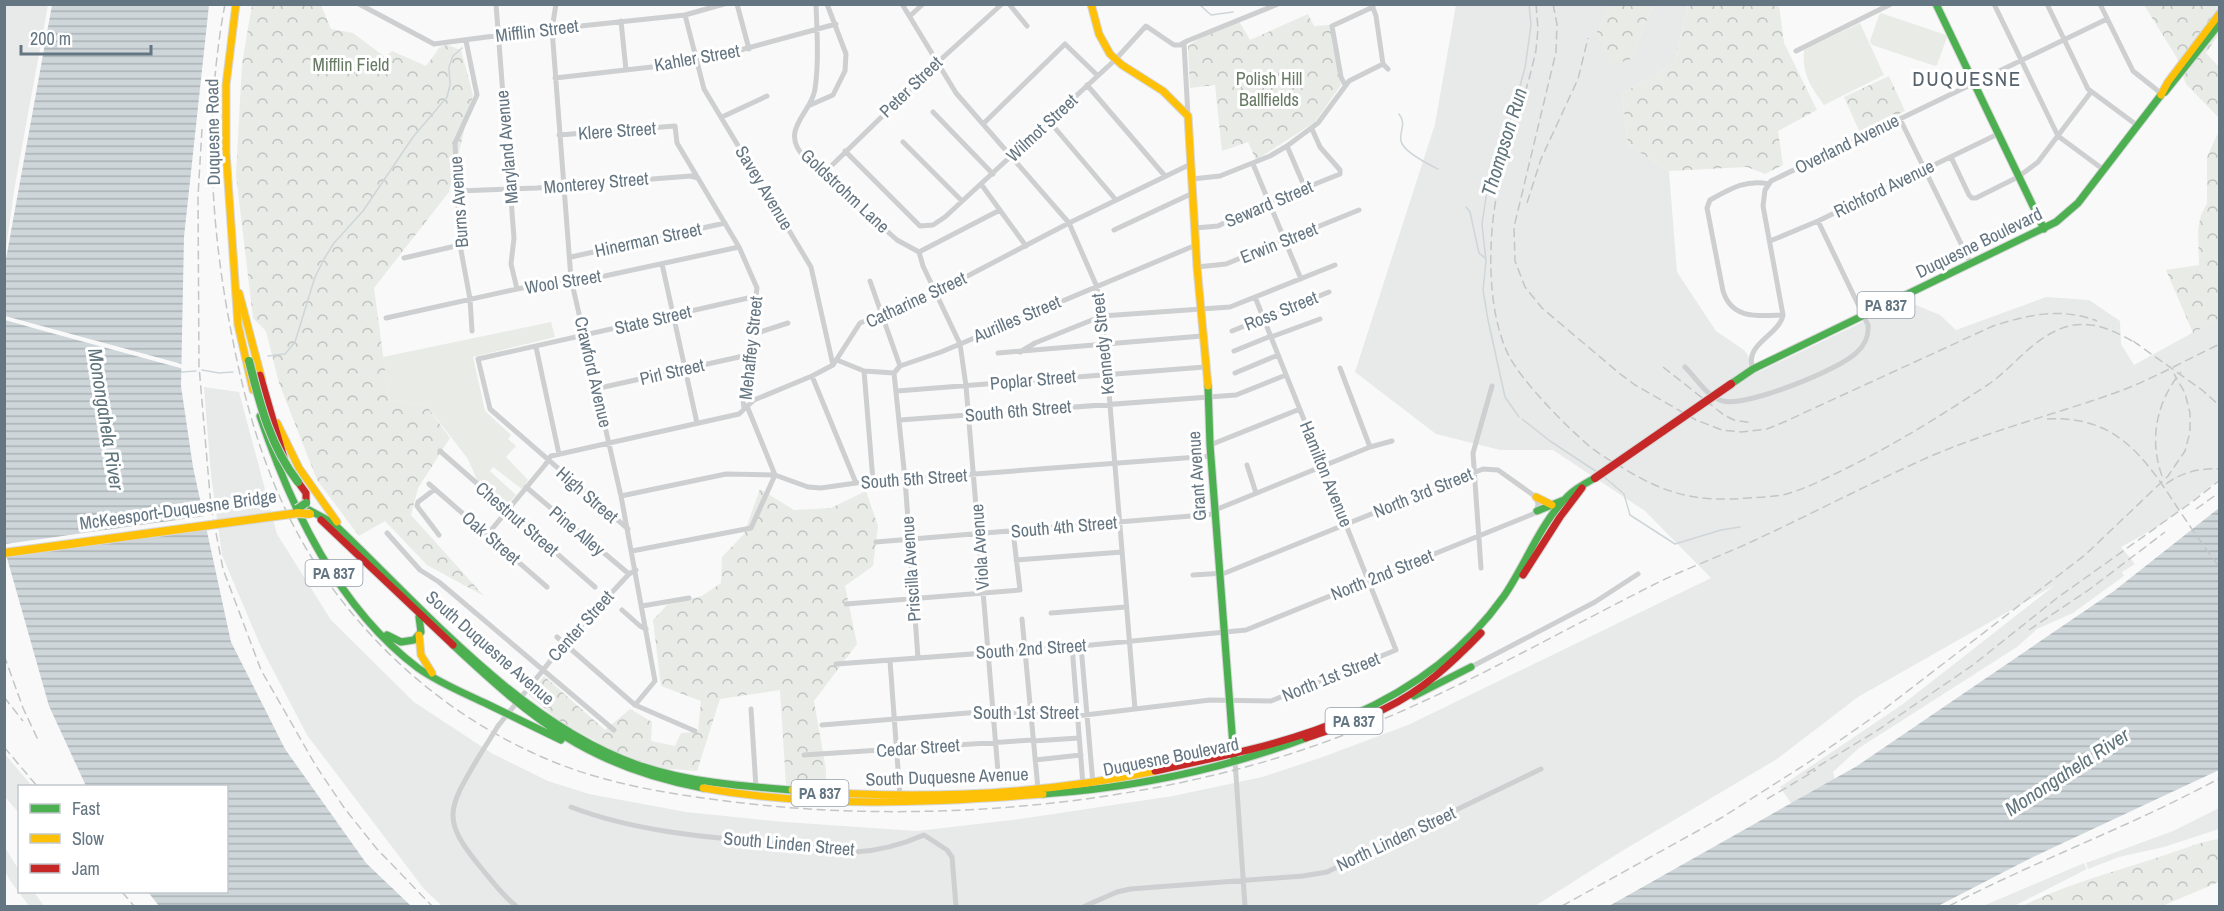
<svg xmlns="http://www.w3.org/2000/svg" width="2224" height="911" font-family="'Archivo Narrow',sans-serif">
  <defs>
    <pattern id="forest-crowns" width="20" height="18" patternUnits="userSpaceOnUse" patternTransform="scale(1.5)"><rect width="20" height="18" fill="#e8ebe6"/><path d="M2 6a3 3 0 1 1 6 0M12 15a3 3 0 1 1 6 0" fill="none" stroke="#c0c3c0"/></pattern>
    <pattern id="water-rules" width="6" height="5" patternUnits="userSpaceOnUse" patternTransform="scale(1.5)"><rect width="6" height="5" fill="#ced6d9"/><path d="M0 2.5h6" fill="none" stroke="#abb2b5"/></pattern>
  </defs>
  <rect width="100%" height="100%" fill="#f9f9f9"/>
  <path fill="#e8e9e9" d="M5,4L48,5L15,185L5,255Z
    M1688,4L1674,63L1622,94L1628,145L1669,171L1677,272L1716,331L1744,350L1759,372L1906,301L1940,315L1956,330L2046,297L2089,300L2120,321L2121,344L2134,365L2219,318L2220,479L2159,526L2121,547L2135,564L2122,572L2124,576L2073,613L2037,629L2017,647L1859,748L1833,772L1837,788L1798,813L1780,787L1903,704L2055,585L1858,697L1777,759L1622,851L1535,906H442L424,889L307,735L261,647L222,555L211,475L204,387L239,392L277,534L331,620L414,702L493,754L548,781L589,794L686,812L785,822L917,831L1020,819L1173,796L1262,777L1320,758L1408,725L1711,578L1645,511L1553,450H1500L1436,434L1355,372L1435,124L1456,5H1610L1596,34L1631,59L1653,5Z
    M4,753L32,786H20L19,813L5,797Z
    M2219,808V829L2164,847L2119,857L2088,869L2086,863L2173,831Z
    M4,846L19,870L20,892H34L44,906H29L9,879L5,871Z
    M2084,863L2087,869L2014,906H1983Z"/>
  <path fill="#e8ebe6" d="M1881,13L1946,35L1947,37L1937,65L1935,66L1872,45L1870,41L1879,15Z
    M1860,23L1884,75L1824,105C1810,86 1802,74 1804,50Z
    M551,322L555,337L473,357L485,411L511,435L508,439L516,446L506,457L528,480L522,489L493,467L490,471L516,495L506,506L477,480L468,459L426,405L389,400L383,357Z"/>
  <path fill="url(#forest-crowns)" d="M1610,4L1653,5L1631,59L1609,66L1596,34Z
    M252,5H321L331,29L353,33L385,57L392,51L426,66L440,47L447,45L461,50L473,95L449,192L374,288L389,400L426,405L450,438L418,488L411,515L484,596L427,565L385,521L359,536L317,480L279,383L266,331L253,318L236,175L242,64Z
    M1688,5H1779L1784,43L1817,110L1778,131L1783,165L1765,174L1747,167L1669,171L1628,145L1622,94L1674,63Z
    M2144,5H2219V34L2206,53L2219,67V118L2186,84L2177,58Z
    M1308,14L1314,26L1330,25L1341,85L1315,122L1256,160L1248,142L1222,151L1215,85L1190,88L1188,46L1200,38L1239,21L1250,40Z
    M1889,76L1905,111L1860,133L1844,97Z
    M2219,131V318L2193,333L2166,270L2199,265L2198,229L2201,215L2207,203V157Z
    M760,489L794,510L831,508L866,491L878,526L873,566L845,586L857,644L814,701L826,770V788L786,785L780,690L720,699L697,771L659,768L614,751L559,721L529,695L544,676L605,730L630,709L652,722L651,741L675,746L681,733L698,732L701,701L661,686L653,620L667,605L702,596L721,583L722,557L744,534Z
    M2219,839V882L2162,906H2022C2067,884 2114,872 2162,856C2181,850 2199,842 2219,839Z"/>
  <path fill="url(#water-rules)" d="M52,5H209L184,237L181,386L193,467L231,642L285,749L366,863L411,906H159L148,892H226V786H86L49,706L5,551L4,270Z
    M2219,508V770L2029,859L1938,906H1609L1857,766L2114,591Z"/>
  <path fill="#f9f9f9" d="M5,316L178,363L185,365L184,369L44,331L5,320Z
    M206,516L209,528L4,556L5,544Z"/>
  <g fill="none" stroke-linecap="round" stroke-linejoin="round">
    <path stroke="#ced6d9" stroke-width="1.5" d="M1199,4L1211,15L1233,12
      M1399,114C1407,124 1399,131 1401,141C1403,152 1428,164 1438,169
      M1466,207L1470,212L1479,253L1485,258
      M268,356L285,354L295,342L315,277L324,259L334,243L363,211L413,137L447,97L450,85L449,67L453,56L462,48
      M202,370L219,373L233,372
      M181,372L196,371
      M1519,417L1505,397L1488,320L1483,290L1486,261L1482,224L1489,177L1502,150L1525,68L1531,25L1529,4
      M1522,419L1550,441L1597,472
      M1603,476L1624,494L1630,515L1675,544L1721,530L1740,527"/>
    <defs>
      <path id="fast" d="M1936,4L2044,229
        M2165,92L2220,23
        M1731,384L1753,369L2056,222L2078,203L2161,95
        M1208,386L1210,445L1234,759
        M260,416C291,508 338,608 418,668C439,683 464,693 487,704C512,716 536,728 561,740
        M309,510L333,523C423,608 520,724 638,765C687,782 740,786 792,790
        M1537,511L1564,500
        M387,635L401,642L414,640L421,632L419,617
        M453,645C534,721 590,767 703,788
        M1414,696L1471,667
        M1351,716C1413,689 1465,651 1504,596C1526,564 1540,523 1568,496C1576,488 1586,483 1595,478
        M1043,794C1131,788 1223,769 1306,738"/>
      <path id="slow" d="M236,4L226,85V152L238,325L253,390
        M1091,4L1099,34L1110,54L1122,65L1163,91L1188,116L1197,267L1208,386
        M2161,95L2168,82L2220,13
        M239,293L262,380
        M277,423L299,468L337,522
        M1536,497L1552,505
        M419,635L421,655L432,673
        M703,788C814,808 931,803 1043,794
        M792,790C913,800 1036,796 1155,771"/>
      <path id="jam" d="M260,375L284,458
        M298,482L306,493V503
        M321,520L453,645
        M1523,575L1560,517L1582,488
        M1306,738C1332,729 1359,721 1384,709C1422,691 1452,663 1481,633
        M1155,771C1221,756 1289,744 1351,716"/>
    </defs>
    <use href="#fast" stroke="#d5d6d7" stroke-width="9"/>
    <use href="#slow" stroke="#d5d6d7" stroke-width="9"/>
    <use href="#jam" stroke="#d5d6d7" stroke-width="9"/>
    <path stroke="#cecfd0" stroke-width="5" d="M359,4L434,44L524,32L685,15L724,4
      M496,4L514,238L511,264L517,289
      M556,4L552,29L571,279L621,496L655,681L635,705
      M737,4L749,49
      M816,4C817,32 819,62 815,89C812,114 776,130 807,160L897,240L919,252L923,266L960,344L966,386L998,772
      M902,4L956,93L1069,223L1097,287L1105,344L1135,709
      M1009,4L1027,26
      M1994,4L2058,136L2104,170
      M2047,4L2088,89L2138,126
      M2100,4L2133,71L2162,94
      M1372,5L1376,16L1383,64L1388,69
      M685,15L704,89L811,267L833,365
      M910,16L923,4
      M621,21L626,70
      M466,41L477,95L455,143L460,245L470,299L472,331
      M1184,44L1188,116
      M1796,51L1891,4
      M555,78L696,62L836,24
      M1087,85L1165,176
      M1345,85L1341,77L1332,26L1373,7
      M808,106L833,95L845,71L846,54L827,4
      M933,112L993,174
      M722,117L767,96
      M1900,119L1971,264
      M1049,121L1116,200
      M983,124L1065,44L1097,75
      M559,135L675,126L677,143L739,247L757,288L743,398L744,409
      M903,142L962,201
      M1287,146L1305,188
      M845,151L920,226L933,225L945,217L1115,60L1146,26L1174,45H1180L1187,41L1278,4
      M1951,157L1969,195L1972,198H1976L2018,177L2038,162L2091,92
      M1253,164L1301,279
      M824,173L938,62L1002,4
      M1192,179L1220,176L1270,156L1287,146L1318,123L1349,81L1383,64
      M981,184L1026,246
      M1769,184C1746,179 1730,189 1710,200L1707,208L1723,291C1732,320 1759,316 1783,315
      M458,191L537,188L691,176L698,178
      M1195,228L1218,226L1253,209L1340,174V170L1320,147L1312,129
      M1114,230L1193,193
      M1770,241L1818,221L1998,134
      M919,252L1000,210
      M571,257L725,223
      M404,258L460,245
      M662,264L697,423
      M1197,267L1226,264L1359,210
      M870,281L900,366
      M386,318L517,289L571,279L600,277L739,247
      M1232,331L1329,292
      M751,335L788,323
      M1271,337L1320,319
      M536,347L559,454
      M1234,351L1271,336
      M1020,352L1035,343L1102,316L1230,307L1335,265
      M998,353L1202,336
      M837,360L864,371L894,373L900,366L941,352L1196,245
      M1685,367C1696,378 1707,397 1723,401C1746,407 1839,370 1856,353C1865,345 1869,337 1868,325L1818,221
      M1340,368L1370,447
      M1753,369C1743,344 1779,336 1783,315L1763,206L1765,190L1771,181L2107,19
      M864,371L873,481
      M894,373L905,479L918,658
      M1235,373L1278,355
      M812,376L856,483
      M595,389L748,355
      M897,391L1205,367
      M900,420L1236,395L1286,375
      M1210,445L1300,409
      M440,451L595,587
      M1247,465L1256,493
      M429,484L547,587
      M526,487L629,574
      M435,489L418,502L417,506L439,535
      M621,496L726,474L775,475L808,487L821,488L856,483L1211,456
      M1215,510L1370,447L1392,441
      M628,529L490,409L478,359L757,296
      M387,533L420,570L439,582L614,730
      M487,535L545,465L551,456L739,414L754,400L812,376L833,365L860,323L935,293L1069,223L1191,164
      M876,542L1215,514
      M632,551L751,528L775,475L747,406
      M1016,560L1122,552
      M1481,568L1473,453L1492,386
      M846,604L1020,590L1013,531
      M642,606L689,598
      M622,610L640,626L646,629
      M1051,613L1126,607
      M1022,619L1038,789
      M557,637L635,705L695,731
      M1072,646L1083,785
      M1081,646L1093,784
      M890,661L900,796
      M836,664L1081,646L1246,630L1533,514L1537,511L1538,504L1536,497L1498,470L1483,469L1225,573L1193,575
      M1471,667L1595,602L1638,574
      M751,709L756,788
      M822,725L992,711L1053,716H1077L1210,700L1271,701L1396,650L1255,297
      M498,726L564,644L629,574L636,570
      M1033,741L1079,738
      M804,755L1033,740
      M478,758C447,810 441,820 482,869C493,882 503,896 516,906
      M1035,760L1081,755
      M1235,761L1245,906
      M571,807C641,834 720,838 795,845C814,847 835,853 854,852C879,851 901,845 924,835L947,850L952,857L956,906
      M1085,906L1117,892L1130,889L1303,876L1327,872L1541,769"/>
    <use href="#fast" stroke="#4caf50" stroke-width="7"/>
    <use href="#slow" stroke="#ffc107" stroke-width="7"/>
    <use href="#jam" stroke="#c62828" stroke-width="7"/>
    <path stroke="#c3c5c6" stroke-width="1.5" stroke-dasharray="9 4.5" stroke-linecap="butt" d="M225,4C204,115 210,226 232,336C248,420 273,501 321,572C374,650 445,712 531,752C588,779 649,791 711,799C899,826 1124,810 1305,749C1427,708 1540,642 1655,584C1687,568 1721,556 1753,541C1805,517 1857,490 1909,466C1978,433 2052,416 2123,390C2156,377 2188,359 2220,344
      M1536,4L1538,29L1536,50C1526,97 1509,141 1498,188C1488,236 1486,308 1508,354C1521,381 1565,425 1588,445C1599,454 1611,461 1623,468C1667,495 1697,502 1748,498C1762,497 1777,497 1790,493C1809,487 1826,478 1843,470C1894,445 1942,415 1989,384C2016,365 2035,335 2069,326C2095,320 2117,332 2139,345
      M1553,4L1557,24L1556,52L1514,227L1515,261L1525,287L1542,308L1619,373L1635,385L1696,420L1722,430L1741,432L1767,429L1784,422L1993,326C2027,315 2062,307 2097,321
      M202,129L198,196L199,366L211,507L223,569L261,670L316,766L345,809L377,849L432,906
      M1527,203L1541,159L1578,79L1588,38
      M2133,341L2202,390L2220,406
      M1663,367L1724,415L1734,420L1753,423
      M2047,419C2115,415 2144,456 2177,507C2191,528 2205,548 2220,568
      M2162,476C2149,440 2156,402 2181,372
      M2166,484C2182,472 2200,468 2220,469
      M2196,509L2220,492
      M2029,630L2090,589L2165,532
      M4,655L23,708L39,742
      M4,697L23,721
      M4,747L37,786
      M1807,773L1875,732L1973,665L2057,598L2192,502L2220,480
      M1767,799L1816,770
      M122,892L134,906
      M1562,906L1721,818L1809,762L1879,713L2085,555L2168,476L2185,451L2190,432V413L2185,393L2174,374
      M1949,906C2037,860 2132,826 2220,778"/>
    <defs>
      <path id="fast-bridge" d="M249,361C260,404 270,446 298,482
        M297,509L306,503"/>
      <path id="slow-bridge" d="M4,553L298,513L310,514"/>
      <path id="jam-bridge" d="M1595,478L1731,384"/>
    </defs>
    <use href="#fast-bridge" stroke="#d5d6d7" stroke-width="10" stroke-linecap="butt"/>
    <use href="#slow-bridge" stroke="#d5d6d7" stroke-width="10" stroke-linecap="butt"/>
    <use href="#jam-bridge" stroke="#d5d6d7" stroke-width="10" stroke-linecap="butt"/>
    <path stroke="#cecfd0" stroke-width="5" d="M478,758L498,726"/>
    <use href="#fast-bridge" stroke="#4caf50" stroke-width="8"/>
    <use href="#slow-bridge" stroke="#ffc107" stroke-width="8"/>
    <use href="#jam-bridge" stroke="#c62828" stroke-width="8"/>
  </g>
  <g text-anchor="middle" stroke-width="6" stroke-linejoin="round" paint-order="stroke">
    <g fill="#fff" stroke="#939fa8" stroke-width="1.5">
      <rect x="1857.5" y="292" width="57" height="26" rx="4.5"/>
      <rect x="305.5" y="560" width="57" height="26" rx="4.5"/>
      <rect x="1325.5" y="708" width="57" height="26" rx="4.5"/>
      <rect x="791.5" y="780" width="57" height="26" rx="4.5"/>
    </g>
    <g font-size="16" font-weight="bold" fill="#657683">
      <text x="1886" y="311">PA 837</text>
      <text x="334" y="579">PA 837</text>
      <text x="1354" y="727">PA 837</text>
      <text x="820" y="799">PA 837</text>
    </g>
    <g font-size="18" fill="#657683" stroke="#fff">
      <text transform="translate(537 31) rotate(-7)" y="6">Mifflin Street</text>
      <text transform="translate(697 58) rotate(-10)" y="6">Kahler Street</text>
      <text transform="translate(911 87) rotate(-44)" y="6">Peter Street</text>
      <text transform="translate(1042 128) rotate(-43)" y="6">Wilmot Street</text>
      <text transform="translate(617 131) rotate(-4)" y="6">Klere Street</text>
      <text transform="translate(213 132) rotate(-91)" y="6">Duquesne Road</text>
      <text transform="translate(1847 144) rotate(-26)" y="6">Overland Avenue</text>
      <text transform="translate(507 147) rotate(-95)" y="6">Maryland Avenue</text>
      <text transform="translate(596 183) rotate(-5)" y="6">Monterey Street</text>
      <text transform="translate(764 188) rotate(59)" y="6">Savey Avenue</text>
      <text transform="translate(1884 189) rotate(-26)" y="6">Richford Avenue</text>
      <text transform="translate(845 191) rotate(43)" y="6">Goldstrohm Lane</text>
      <text transform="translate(459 202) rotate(-94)" y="6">Burns Avenue</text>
      <text transform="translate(1269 204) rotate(-23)" y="6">Seward Street</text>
      <text transform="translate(648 240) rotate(-12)" y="6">Hinerman Street</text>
      <text transform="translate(1279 243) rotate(-22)" y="6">Erwin Street</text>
      <text transform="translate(1979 243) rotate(-26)" y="6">Duquesne Boulevard</text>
      <text transform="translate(563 282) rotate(-9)" y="6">Wool Street</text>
      <text transform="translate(916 300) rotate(-25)" y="6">Catharine Street</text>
      <text transform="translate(1281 311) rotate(-22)" y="6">Ross Street</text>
      <text transform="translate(1017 319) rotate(-23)" y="6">Aurilles Street</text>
      <text transform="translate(653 320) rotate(-13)" y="6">State Street</text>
      <text transform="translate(1103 344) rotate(-96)" y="6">Kennedy Street</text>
      <text transform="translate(751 348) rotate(-84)" y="6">Mehaffey Street</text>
      <text transform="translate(593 372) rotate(77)" y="6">Crawford Avenue</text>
      <text transform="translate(672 372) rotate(-13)" y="6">Pirl Street</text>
      <text transform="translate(1033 380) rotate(-5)" y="6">Poplar Street</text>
      <text transform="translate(1018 411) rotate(-5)" y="6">South 6th Street</text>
      <text transform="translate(1326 474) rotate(68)" y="6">Hamilton Avenue</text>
      <text transform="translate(1197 476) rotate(-94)" y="6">Grant Avenue</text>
      <text transform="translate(914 479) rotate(-4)" y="6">South 5th Street</text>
      <text transform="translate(1423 493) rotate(-22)" y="6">North 3rd Street</text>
      <text transform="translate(587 495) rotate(41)" y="6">High Street</text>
      <text transform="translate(178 510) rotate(-8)" y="6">McKeesport-Duquesne Bridge</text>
      <text transform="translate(517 519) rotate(41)" y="6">Chestnut Street</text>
      <text transform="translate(1064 527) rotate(-5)" y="6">South 4th Street</text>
      <text transform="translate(577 531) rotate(40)" y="6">Pine Alley</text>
      <text transform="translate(491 538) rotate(41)" y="6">Oak Street</text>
      <text transform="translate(980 547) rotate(-94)" y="6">Viola Avenue</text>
      <text transform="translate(911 569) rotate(-94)" y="6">Priscilla Avenue</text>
      <text transform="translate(1382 575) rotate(-22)" y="6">North 2nd Street</text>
      <text transform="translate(581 626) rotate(-48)" y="6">Center Street</text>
      <text transform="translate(490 648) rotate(41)" y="6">South Duquesne Avenue</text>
      <text transform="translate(1031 649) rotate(-4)" y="6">South 2nd Street</text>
      <text transform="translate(1331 677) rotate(-22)" y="6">North 1st Street</text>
      <text x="1026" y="719">South 1st Street</text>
      <text transform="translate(918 748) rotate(-4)" y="6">Cedar Street</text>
      <text transform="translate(1171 757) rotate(-11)" y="6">Duquesne Boulevard</text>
      <text transform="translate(947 777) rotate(-2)" y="6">South Duquesne Avenue</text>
      <text transform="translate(1396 839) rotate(-25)" y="6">North Linden Street</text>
      <text transform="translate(789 844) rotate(5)" y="6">South Linden Street</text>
    </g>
    <g font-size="18" fill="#687a64" stroke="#fff">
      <text x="351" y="71">Mifflin Field</text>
      <text x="1269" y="85">Polish Hill<tspan x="1269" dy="21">Ballfields</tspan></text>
    </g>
    <g font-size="20" font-style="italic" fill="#60757c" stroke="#fff">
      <text transform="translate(1504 142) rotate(-73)" y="7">Thompson Run</text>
      <text transform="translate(106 419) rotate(81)" y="7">Monongahela River</text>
      <text transform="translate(2067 772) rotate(-33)" y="7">Monongahela River</text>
    </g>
    <g font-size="21" letter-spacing="1.5" fill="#57646e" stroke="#fff">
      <text x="1967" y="86">DUQUESNE</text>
    </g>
  </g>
  <rect width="2224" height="911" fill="none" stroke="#657683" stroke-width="12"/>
  <rect x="18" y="785" width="210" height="108" fill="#ffffff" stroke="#c1c8cd" stroke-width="1.5"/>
  <rect x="30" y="804" width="30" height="9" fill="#4caf50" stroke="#c1c8cd" stroke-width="1.5"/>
  <text x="72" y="815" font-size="18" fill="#657683">Fast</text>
  <rect x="30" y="834" width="30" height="9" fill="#ffc107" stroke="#c1c8cd" stroke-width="1.5"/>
  <text x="72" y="845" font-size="18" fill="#657683">Slow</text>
  <rect x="30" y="864" width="30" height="9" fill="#c62828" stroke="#c1c8cd" stroke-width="1.5"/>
  <text x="72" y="875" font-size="18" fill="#657683">Jam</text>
  <path d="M21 45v9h130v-9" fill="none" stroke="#657683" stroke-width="3"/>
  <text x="30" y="45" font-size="18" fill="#657683" stroke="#ffffff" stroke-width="4.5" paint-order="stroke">200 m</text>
</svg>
